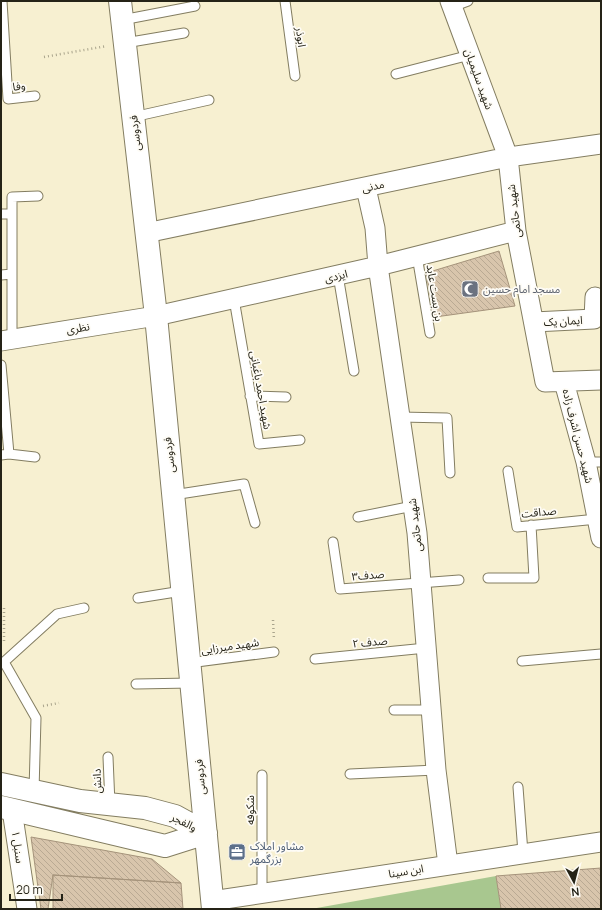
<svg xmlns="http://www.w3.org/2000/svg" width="602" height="910" font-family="Manrope,'Noto Sans Arabic',sans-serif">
  <defs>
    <pattern id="building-back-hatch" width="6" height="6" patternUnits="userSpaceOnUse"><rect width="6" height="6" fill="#d8c5ac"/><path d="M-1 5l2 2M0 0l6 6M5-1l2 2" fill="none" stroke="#b9a993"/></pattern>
  </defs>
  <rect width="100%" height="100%" fill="#f7f0d1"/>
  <path fill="#a8c78f" d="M496,876L501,909H311Z"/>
  <path fill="url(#building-back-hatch)" stroke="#a5937b" d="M499,251L515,306L435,317L426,273Z
    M31,837L152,859L181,883L53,875L48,909H41Z
    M601,868V909H501L496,876Z
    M53,875L181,883L183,909H53Z"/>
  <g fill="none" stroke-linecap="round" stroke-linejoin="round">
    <defs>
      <path id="service" d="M2,1L8,99L35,96
        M285,1L295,76
        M452,7L468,1
        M122,20L195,6
        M125,43L184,33
        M396,74L470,55
        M133,117L209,100
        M1,214H12
        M417,256L430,333
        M1,275L12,274
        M338,275L354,371
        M234,299L259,444L300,440
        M12,339V197L38,196
        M1,365L9,454L1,455
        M250,396L286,397
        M400,417L447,418L450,473
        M9,454L35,457
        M586,462H601
        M508,471L517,527L597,519
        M173,495L244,484L255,523
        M358,517L413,506
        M333,542L340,589L459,580
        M488,578H534L531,525
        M138,598L182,591
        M315,659L426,648
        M522,661L601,654
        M189,663L274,652
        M136,684L191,683
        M394,710H431
        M108,757L110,804
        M350,774L436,770
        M518,787L523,853
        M34,791L36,718L4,662L57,614L84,608
        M262,893V775"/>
      <path id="minor" d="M450,1L508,157L516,231L545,382L601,380
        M366,188L375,228L378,266L417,533L436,770L448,865
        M146,233L508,157L601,144
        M534,322L594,319L595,297
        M1,341L156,316L378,266L516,231
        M564,382L586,462L601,538
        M12,810L27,909
        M212,901L601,842"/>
      <path id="tertiary" d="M120,1L156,316L213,909
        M1,784L80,801L145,808L175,816L206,833
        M1,807L165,846L206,833"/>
    </defs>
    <use href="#service" stroke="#837d61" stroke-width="11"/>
    <use href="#minor" stroke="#837d61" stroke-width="21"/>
    <use href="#tertiary" stroke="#837d61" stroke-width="24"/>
    <path stroke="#a9a48c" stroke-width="2.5" stroke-dasharray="1 3" stroke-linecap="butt" d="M44,57L107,46
      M4,608V644
      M273,620L274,640
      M43,706L59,703"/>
    <use href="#service" stroke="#fff" stroke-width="9"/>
    <use href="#minor" stroke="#fff" stroke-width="19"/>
    <use href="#tertiary" stroke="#fff" stroke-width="22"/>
  </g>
  <defs>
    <symbol id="mosque-square" viewBox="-11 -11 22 22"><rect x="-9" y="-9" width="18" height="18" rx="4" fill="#6b7280" stroke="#fefcf6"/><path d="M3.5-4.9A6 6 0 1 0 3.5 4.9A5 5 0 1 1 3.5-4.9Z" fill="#fff"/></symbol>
    <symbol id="office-square" viewBox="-11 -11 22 22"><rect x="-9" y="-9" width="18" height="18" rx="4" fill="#5c6f8a" stroke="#fefcf6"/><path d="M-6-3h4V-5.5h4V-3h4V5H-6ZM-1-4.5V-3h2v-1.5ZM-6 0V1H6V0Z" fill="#fff"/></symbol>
  </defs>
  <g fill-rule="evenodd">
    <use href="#mosque-square" x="460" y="279" width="20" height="20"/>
    <use href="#office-square" x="227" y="842" width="20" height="20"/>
  </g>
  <g text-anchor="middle" stroke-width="3.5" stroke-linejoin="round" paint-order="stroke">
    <g font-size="11" fill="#252317" stroke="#fefcf6">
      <text transform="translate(301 37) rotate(82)" y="4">ابوذر</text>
      <text transform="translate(479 79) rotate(70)" y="4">شهید سلیمیان</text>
      <text transform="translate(19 86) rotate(-7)" y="4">وفا</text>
      <text transform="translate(135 133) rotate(-96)" y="4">فردوسی</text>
      <text transform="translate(373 186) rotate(-12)" y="4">مدنی</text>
      <text transform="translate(514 211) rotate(-97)" y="4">شهید حاتمی</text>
      <text transform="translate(336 276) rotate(-13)" y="4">ایزدی</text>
      <text transform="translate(435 293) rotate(81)" y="4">بن بست عابد</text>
      <text transform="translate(563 321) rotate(-3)" y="4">ایمان یک</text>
      <text transform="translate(78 328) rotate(-9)" y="4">نظری</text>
      <text transform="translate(261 390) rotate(80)" y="4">شهید احمد باغبانی</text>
      <text transform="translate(578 436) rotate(76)" y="4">شهید حسن اشرف زاده</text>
      <text transform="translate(169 455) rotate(-96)" y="4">فردوسی</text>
      <text transform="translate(539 512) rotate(-6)" y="4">صداقت</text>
      <text transform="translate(415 525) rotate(-97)" y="4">شهید حاتمی</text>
      <text transform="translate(368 575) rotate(-5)" y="4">صدف۳</text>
      <text transform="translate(370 642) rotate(-5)" y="4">صدف ۲</text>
      <text transform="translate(230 646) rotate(-8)" y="4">شهید میرزایی</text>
      <text transform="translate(200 777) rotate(-95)" y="4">فردوسی</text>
      <text transform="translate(97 781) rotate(-92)" y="4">دانش</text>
      <text transform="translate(250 810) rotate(-90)" y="4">شکوفه</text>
      <text transform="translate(184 822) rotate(26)" y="4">والفجر</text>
      <text transform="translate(18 847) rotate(82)" y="4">سنبل ۱</text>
      <text transform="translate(406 871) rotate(-9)" y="4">ابن سینا</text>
    </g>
    <g font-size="11" fill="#5b616d" stroke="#fefcf6" text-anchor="start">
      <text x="483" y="293">مسجد امام حسین</text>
    </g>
    <g font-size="11" fill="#4e5e75" stroke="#fefcf6" text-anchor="start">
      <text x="250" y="850">مشاور املاک<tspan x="250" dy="13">بزرگمهر</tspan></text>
    </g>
  </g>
  <rect width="602" height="910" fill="none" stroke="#252317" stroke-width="4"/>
  <g transform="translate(574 882) rotate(173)" stroke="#fefcf6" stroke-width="3" paint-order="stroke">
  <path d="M0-3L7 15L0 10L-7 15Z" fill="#252317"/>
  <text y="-6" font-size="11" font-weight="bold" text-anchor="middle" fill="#252317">N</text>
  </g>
  <path d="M10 894v6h52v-6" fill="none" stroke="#252317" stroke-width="2"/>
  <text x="16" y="894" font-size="12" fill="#252317" stroke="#fefcf6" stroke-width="3" paint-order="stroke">20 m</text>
</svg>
